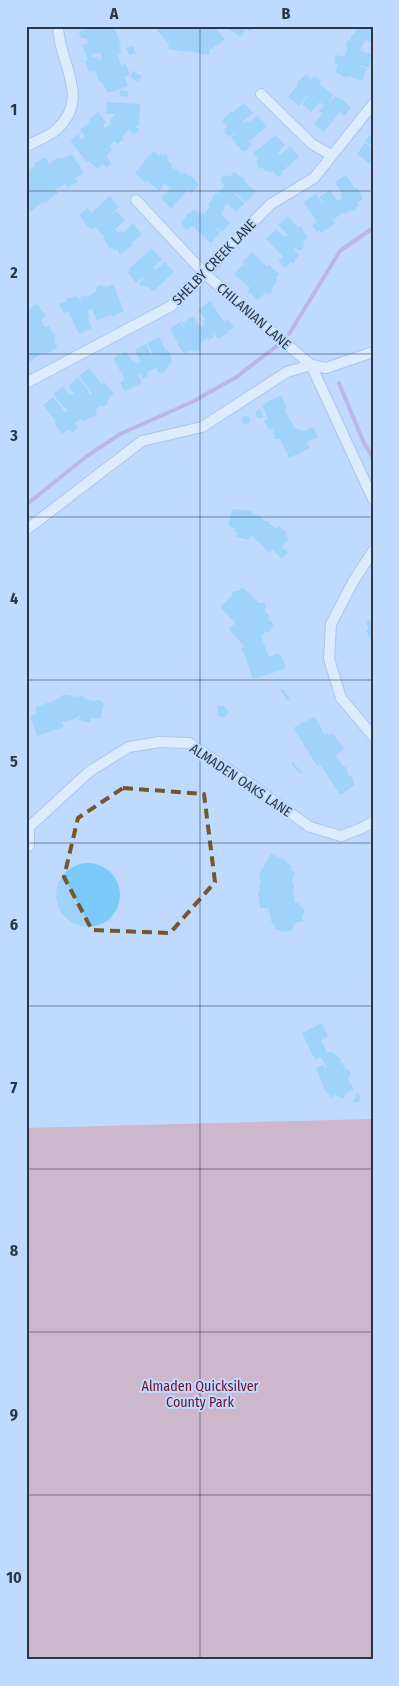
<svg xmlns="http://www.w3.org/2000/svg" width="399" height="1686" font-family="'Fira Sans Condensed',sans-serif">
  <rect width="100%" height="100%" fill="#bfdafe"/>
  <path fill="#dd8d92" d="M373,1119V1660H26V1128Z"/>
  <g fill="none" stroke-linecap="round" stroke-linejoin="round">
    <path stroke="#b78ac9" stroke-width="4" d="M289,334L340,251L373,228
      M339,383L364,443L373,458
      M26,505L87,456L120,434L192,402L235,378L278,345"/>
  </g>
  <path fill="#7bcbfa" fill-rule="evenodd" d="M93,26H117L114,28L121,43L119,46L122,54L118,55L121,65L126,64L130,75L125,77L128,86L108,93L101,81H99L95,71L89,72L85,61L88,60L82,45L88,43L86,38H81L79,33L81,30ZM100,52L102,59L99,61L97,56L93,58L92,55Z
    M163,26H205V29L209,26H214L225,40L210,50L209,55L189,51L188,52L168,49L169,44L157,30Z
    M224,26H254L251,32L246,29L241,37Z
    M357,26H373V43L366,40L360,50L373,55L368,68L355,64L367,69L362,81L349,76L346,78L335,72L338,65L335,64L336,61L334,60L336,55L345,57V53L348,48L346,46L348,40L350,41L352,34L354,35Z
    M133,46L136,53L129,55L126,48Z
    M133,71L142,76L138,82L130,77Z
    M306,74L311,79L313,76L315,78L316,76L321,80L320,85L333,94L330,102L335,96L340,100L342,99L351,108L344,116L340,112L324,132L314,124L322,114L319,111L324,106L320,102L311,112L302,104L308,96H307L299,106L288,97L297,86V83Z
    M120,90L128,91V97L120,96Z
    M107,102L140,104L139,126L134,125L139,130L134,135L129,129L122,137L124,139L117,144L114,141L110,146L113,149L107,156L111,164L106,168L103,164L97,169L89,161L87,162L70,141L78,134L81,139L85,136L80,130L90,122L88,120L98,112L106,122L103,125L105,128L111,124L109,121L115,114H106Z
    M244,103L253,113L243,122L244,123L248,120L249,122L258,115L267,126L249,142L252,144L248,148L250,149L243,151L235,144L236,143L231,137L237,132L229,137L224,132L226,130L224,129L227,127L222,121L230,112H233Z
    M373,132V147L365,141Z
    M276,135L285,145L276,155L278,153L280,155L290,146L299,157L281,172L283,174L280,176L279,175L278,177L273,171L271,173L269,171L267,172L263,168L260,169L256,164L258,163L256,161L258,159L253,153Z
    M365,143L373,149V166L357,154Z
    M154,151L159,156L161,154L163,156L165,154L169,158L167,160L173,165L171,167L181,172L178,177L184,172L189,176H191L199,185L191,193L188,190L171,208L161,198L170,189L165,184L159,191L147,180L145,183L135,173L144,162L143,161Z
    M72,154L84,173L75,178L78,182L67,188L65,184L55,190L58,193L49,199L50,200L44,204L43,202L30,212L26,206V171L36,166L34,163L45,157L49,164L59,157L61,159Z
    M234,171L241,177L242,176L245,180V182L256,192L246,202L236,193L235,194L245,203L236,212L227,203L223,207L225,208L221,214L230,223L222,232L212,224L220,232L211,243L192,226L188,230L182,226L183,225L181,223L188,213H190L194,209L200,214L202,212L204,214L210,207L209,204L213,198L212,197L216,192L217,194L224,186L221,182L222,181L220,179L224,175L226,177L228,175L230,177Z
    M346,175L354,188H357L359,191L363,199L357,203L359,205L356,207L357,209L353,212L352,210L345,214L344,212L334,219L331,216L335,224L321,233L319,230L317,232L312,225L317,222L304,202L316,194L322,203L323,202L319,197L330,190L337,201L342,198L340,195L342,193L335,182Z
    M110,196L119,207L111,215L117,211L125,220L115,229L118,233L121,231L123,233L133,224L142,234L131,244L133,246L120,254L116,249L114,251L112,248L110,249L107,245L108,244L103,238L105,237L96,228L99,225L92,230L84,223L85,222L79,215L87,208L91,213Z
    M288,216L298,227H301L308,237L303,242L305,244L303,246L304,247L300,251L295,248L294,249L300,255L295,259V262L293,264L291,262L285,268L278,261L283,257L266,239L276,229L284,237L288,235L278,225Z
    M152,248L162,260L153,267L155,270L165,262L174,272L153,292L148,286L146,288L144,286L142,287L139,283L143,279L142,278L136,283L128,273L130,270L129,269Z
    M252,252L267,267L269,265L279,274L276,278L277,280L275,283L276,284L271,289L273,291L269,295L265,293L258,300L248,291L250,288L234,274L243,264L251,271L242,262Z
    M101,284L102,286L105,285L106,287L112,284L114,286L124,311L112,317L109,311L110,315L97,321L92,309L87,311L90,316L88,317L92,328L79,334L68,311L64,314L59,304L67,301L66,299L77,296L82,303L80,297L86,295V297L96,292V287Z
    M210,301L224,322L228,319L234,327L227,332L228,333L218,339L213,332L214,337L209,340L208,338L199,344L201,349L196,352L194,350L192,352L190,350L184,354L177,344V342L170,329L180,322L187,333L182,323L193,316L201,327L205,324L203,321L205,319L198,310Z
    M37,304L46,316L41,320L45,327L49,326L52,331L51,332H53L56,337L54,338L56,341L54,342L58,347L45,355L44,352L26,364V333L30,330L29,328L26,329V310Z
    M159,337L166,351L168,350L171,355L172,363L167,366L168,368L165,370L166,371L161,374L160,372L159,373L156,368L148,372L147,374L148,376L143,378L139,374L138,375L142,383L125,391L121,386H122L120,382L125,380L113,358L126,351L132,361L134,360L136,364L141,362L135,350L146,344L152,356L153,355L147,343Z
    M89,368L102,384L104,382L114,394L109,397L110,399L107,401L109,403L104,407L102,405L96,409L97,414L92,418L91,416L84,421L80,419L75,423L78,428L73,432L68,430L62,434L54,423L56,422L43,405L53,397L65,412L68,410L65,407L64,408L53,394L63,386L70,395L72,393L74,395L75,394L68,386L78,377L89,391L88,392L90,395L92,393L79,376Z
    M281,395L287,408L284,409L295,428L304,431L313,427L318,437L307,442L310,448L289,458L280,439H275L273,428L269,430L264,421L268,419L262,405Z
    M260,409L264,417L258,419L255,412Z
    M242 420a4 4 0 1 1 8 0a4 4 0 1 1-8 0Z
    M232,509L253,511L252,514L263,517V520L269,522V524L272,525L276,529L279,526L287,533L285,535L289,539L282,547L288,552L282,559L272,549L269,552L253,537L250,536L249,540L236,537L237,532L234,531L235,529H238L229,527L230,525H228Z
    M243,587L259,603H264L266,605L265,611L270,616L268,618L274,625L270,632H266L261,636L269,657L278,653L282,657L285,665V669L253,679L244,653L241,649L244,646L229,629L235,623L220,607L231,597L232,593L234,591H238Z
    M373,619V638L370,639L366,630L369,629L366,622Z
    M283,689L290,699L288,701L280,690Z
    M63,695H68L76,697L79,696H83L85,699L94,701L97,700L102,701L104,704L100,719L91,718L90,723L79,720L80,716L66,722H62L64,727L37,736L30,716L37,714L35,707L56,700Z
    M218,706H225L229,713L224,718L217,715Z
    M313,717L316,718L325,735L327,733L329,735L333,733L344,749L336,756L343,766L346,767L349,776H352L355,785L340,795L320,764L317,766L294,729L295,727Z
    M294,761L296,766L302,772L301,774L293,767L292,762Z
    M271,854L284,859L292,867L291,870L295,873L292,880L294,887L293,895L295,897L294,899L295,903L298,902L300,907L304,909L305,913L302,916L303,921L293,924L294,927L291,931L284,932L275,929L274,923L272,924L268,908H260L258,891H260L259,883H261L259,874Z
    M56 895a32 32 0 1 1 64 0a32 32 0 1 1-64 0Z
    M322,1023L328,1036L321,1040L328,1054V1052H333L336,1055L341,1059L340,1064L342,1062L345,1069L350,1070L351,1073L348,1079L354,1089L345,1094L344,1098L342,1099L335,1095L330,1098L328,1093H326L316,1068L323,1064L325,1068L326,1067L321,1057L315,1060L302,1033Z
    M358,1093L361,1098L358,1103L352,1102Z"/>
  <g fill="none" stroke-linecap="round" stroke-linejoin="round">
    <defs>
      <path id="street" d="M261,94L312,144L331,155
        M26,146C36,141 50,136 57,129C92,97 58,62 58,26
        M136,200L205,274L311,365L373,499
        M26,383L171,306L205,274L250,225L271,204L314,178L373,104
        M26,530L142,441L202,427L287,372L311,365L326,368L373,352
        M373,551L354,580L331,624L329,659L341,698L373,736
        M29,846V827L90,771L129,747L159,742L189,743L255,787L310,827L341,836L362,828L373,822"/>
    </defs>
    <use href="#street" stroke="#93accf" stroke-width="12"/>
    <use href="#street" stroke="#fff" stroke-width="10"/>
  </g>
  <path d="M0 0H399V1686H0ZM123,788L204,794L215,882L170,933L92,930L64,877L78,818Z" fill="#bfdafe" fill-opacity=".55" fill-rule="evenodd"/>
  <path fill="none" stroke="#75572b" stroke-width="4" stroke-dasharray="10 6" stroke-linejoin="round" d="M123,788L204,794L215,882L170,933L92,930L64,877L78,818Z"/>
  <path fill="none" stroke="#2c3645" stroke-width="1" stroke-opacity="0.55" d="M200,26V1660M26,191H373M26,354H373M26,517H373M26,680H373M26,843H373M26,1006H373M26,1169H373M26,1332H373M26,1495H373"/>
  <g text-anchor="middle" stroke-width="4" stroke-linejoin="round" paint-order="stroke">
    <g font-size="14" fill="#2c3645" stroke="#bfdafe">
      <text transform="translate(214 262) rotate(-46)" y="5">SHELBY CREEK LANE</text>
      <text transform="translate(254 316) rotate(41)" y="5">CHILANIAN LANE</text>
      <text transform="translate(241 780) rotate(34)" y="5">ALMADEN OAKS LANE</text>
    </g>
    <g font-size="14" fill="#730e25" stroke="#bfdafe">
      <text x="200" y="1391">Almaden Quicksilver<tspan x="200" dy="16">County Park</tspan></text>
    </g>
  </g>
  <rect width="399" height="1686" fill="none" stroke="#bfdafe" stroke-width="55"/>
  <rect x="28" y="28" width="344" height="1630" fill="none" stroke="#2c3645" stroke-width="2"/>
  <g font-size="16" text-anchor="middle" font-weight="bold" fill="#2c3645">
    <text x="114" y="19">A</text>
    <text x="286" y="19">B</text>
    <text x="14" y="115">1</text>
    <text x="14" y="278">2</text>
    <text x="14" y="441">3</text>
    <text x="14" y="604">4</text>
    <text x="14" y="767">5</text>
    <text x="14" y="930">6</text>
    <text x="14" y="1093">7</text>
    <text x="14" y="1256">8</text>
    <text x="14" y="1420">9</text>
    <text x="14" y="1583">10</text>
  </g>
</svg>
